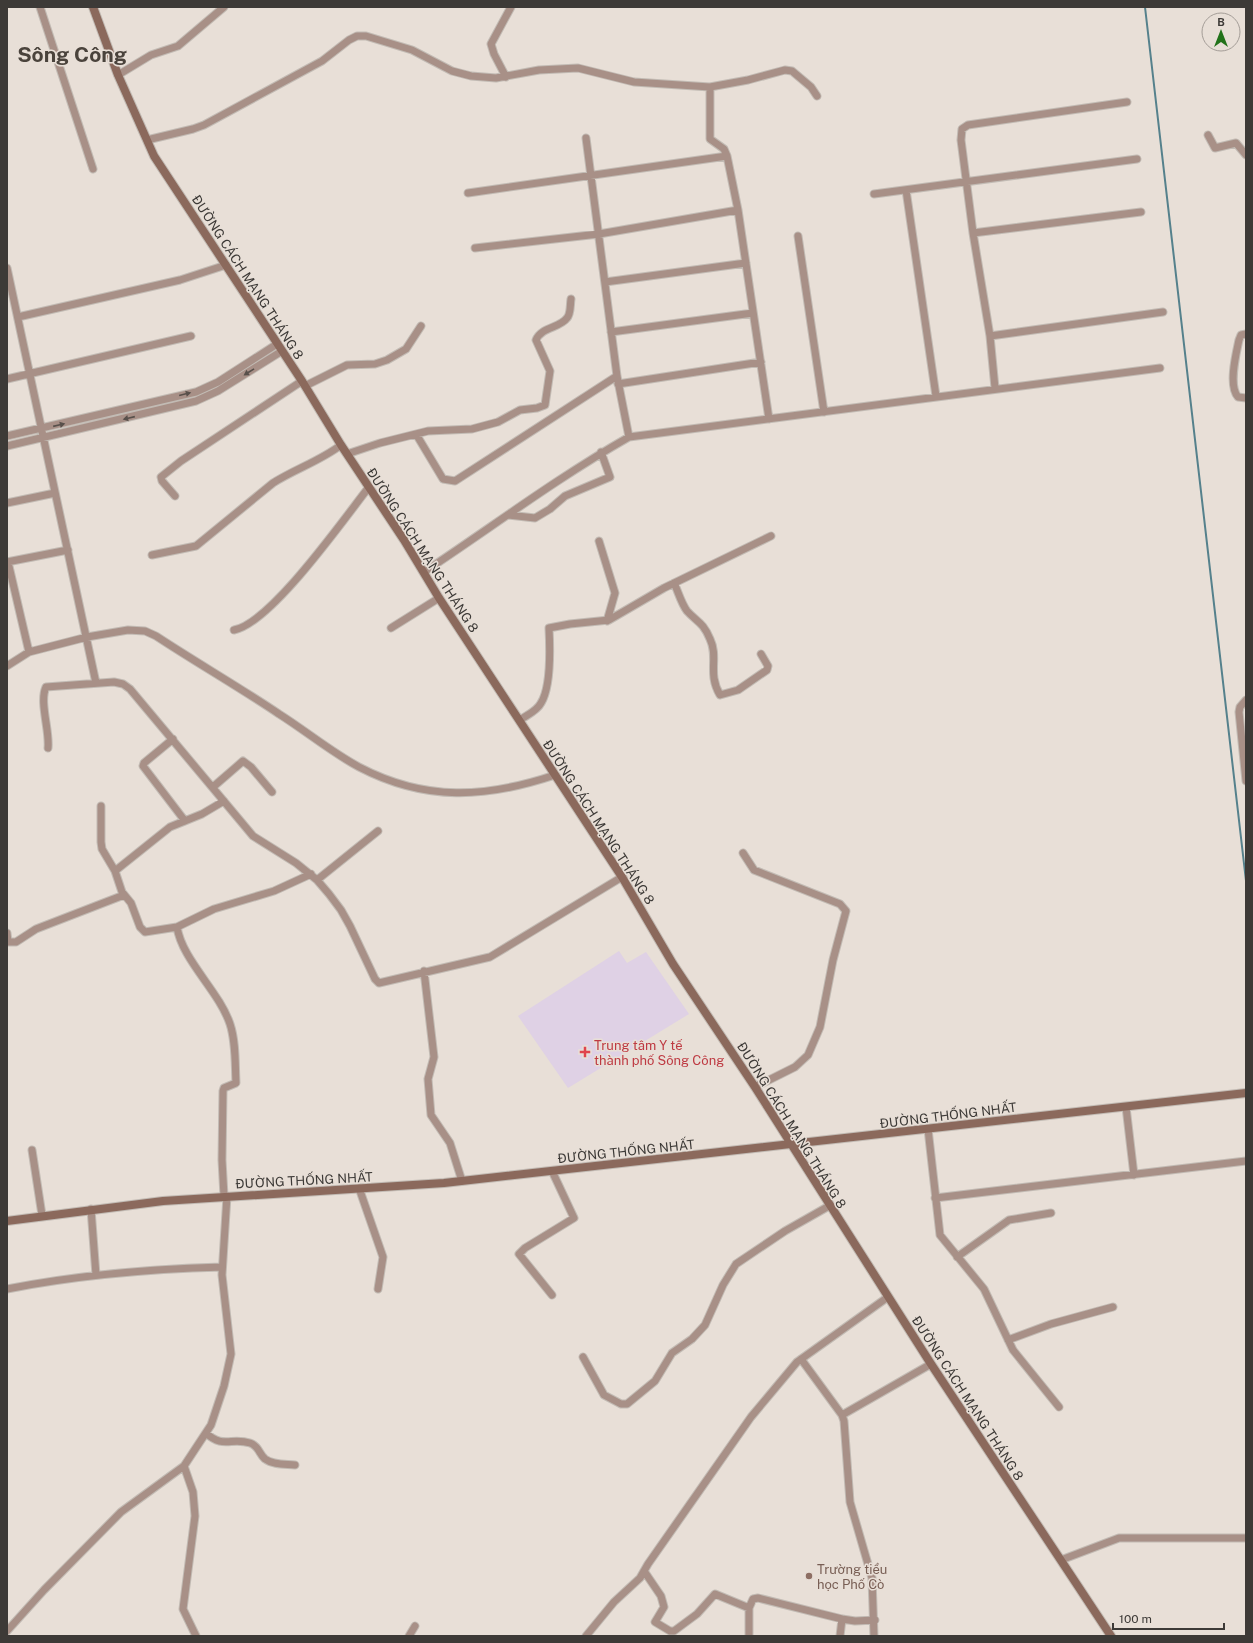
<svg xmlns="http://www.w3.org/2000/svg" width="1253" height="1643" font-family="'Public Sans',sans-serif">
  <rect width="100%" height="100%" fill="#e8dfd7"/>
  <path fill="#dfd1e5" d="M619,951L627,963L646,952L689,1014L568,1088L518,1016Z"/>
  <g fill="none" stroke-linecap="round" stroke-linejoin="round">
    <path stroke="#55818c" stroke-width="2" d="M1145,7L1246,881"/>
    <defs>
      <path id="street" d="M40,7L93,169
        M118,75L151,55L178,46L224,7
        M506,77L494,54L491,44L511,7
        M710,87V139L724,149L727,156L738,210L769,419
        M1208,135L1215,148L1236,143L1246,155
        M586,138L617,376L629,437
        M147,140L193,129L204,125L322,61L349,40L357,36H366L412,50L452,71L471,76L496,78L539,70L578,68L634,82L710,87L748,80L785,70L792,71L811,87L817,96
        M906,190L936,396
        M468,193L727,156
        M874,194L1137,159
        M973,233L1141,212
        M798,236L824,412
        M475,248L599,234L738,210
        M7,268L96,683
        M605,282L746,263
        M18,317L180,280L226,265
        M611,332L753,313
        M1246,334L1241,335L1239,340C1236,354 1228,386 1238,397L1246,398
        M990,336L1163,312
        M7,379L191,336
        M618,384L761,362
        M305,386L347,365L375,364L387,360L406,349L421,326
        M995,388L990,336L973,233L961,140L962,129L968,125L1127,102
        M416,434L443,479L455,481L617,376
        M7,436L196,392L218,382L277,344
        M7,446L196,401L218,391L282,351
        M347,454L380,443L428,431L472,429L498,422L520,410L537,408L545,405L550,371L536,340C541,327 560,328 567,318C571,314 570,305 571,299
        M175,496L162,481L161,477L181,461L302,381
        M7,503L55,493
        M508,515L535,518L550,509L565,496L610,477L601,452
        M599,541L615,593L607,621
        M152,555L196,546L273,483C295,469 320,461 341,445
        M7,562L68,550
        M8,562L29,652
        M424,572C492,527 557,478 629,437L1160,368
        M674,583C678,591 681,603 687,611C697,622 703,622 710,639C719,658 707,673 720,695L738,690L767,670L768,666L761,654
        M391,628L439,598
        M234,630C271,623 343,520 369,487
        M7,666L29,652L87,637L128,630L145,631L156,636C197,663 239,687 279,714C306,731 331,752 359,767C426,802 486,798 555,775
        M1246,700L1240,707L1239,712L1246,781
        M520,720C527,715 537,711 541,703C551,687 550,647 549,628L570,624L609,620L664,588L771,536
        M173,739L144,763L143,766L185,821
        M48,748C50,731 39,702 46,687L114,682L123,684L130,689L253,836L296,863L317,880L329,894L341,910L350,926L375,979L379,983L490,957L622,877
        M213,787L243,761L251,767L272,792
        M101,806V842L102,849L115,871L122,892L131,903L140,927L145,932L177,927L214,909L274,891L311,874
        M743,853L754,870L840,904L846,911L833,960L820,1027L808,1055L795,1067L755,1087
        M115,871L170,827L202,814L224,801
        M317,880L378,831
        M177,927C182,960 219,991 230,1024C236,1042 235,1064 236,1083L224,1088L223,1091L222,1160L224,1196
        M7,933L8,942H16L36,929L124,895
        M424,971L434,1057L428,1079L431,1115L450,1143L462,1181
        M1126,1107L1134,1175
        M928,1129L940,1235L984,1289L1013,1350L1059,1407
        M32,1150L42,1215
        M552,1171L574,1218L525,1248L519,1254L552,1295
        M359,1188L383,1257L378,1289
        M935,1198L1246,1161
        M91,1209L96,1275
        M957,1257L1009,1220L1051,1213
        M7,1289C78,1275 150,1269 222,1267
        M1008,1340L1051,1324L1113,1307
        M583,1357L604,1395L621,1404H627L655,1381L672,1353L692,1339L705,1325L723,1285L736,1264L785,1231L829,1206
        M801,1359L842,1415L844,1421L850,1502L872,1578L874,1636
        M842,1415L931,1364
        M206,1433C223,1449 231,1437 250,1443C259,1446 259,1454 265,1459C273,1465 285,1464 295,1465
        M184,1466L193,1492L195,1516L183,1609L196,1636
        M1061,1560L1119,1538H1246
        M644,1571L661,1596L664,1607L655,1622L670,1631H674L697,1614L715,1594L749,1608
        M7,1631L44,1590L121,1512L184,1466L211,1425L224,1386L231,1354L222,1275L227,1196
        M409,1636L415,1626
        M586,1636L614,1602L640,1578L648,1564L751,1417L797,1362L888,1297
        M749,1636V1608L753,1599L758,1598L842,1619L855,1621L875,1620
        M840,1636L842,1619"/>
      <path id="secondary" d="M93,7L118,75L154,156L302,381L341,445L404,540L439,598L622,877L673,964L755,1087L931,1364L1111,1636
        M7,1221L163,1201L444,1183L1246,1093"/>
    </defs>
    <use href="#street" stroke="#c2bbb4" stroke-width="9"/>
    <use href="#secondary" stroke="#c2bbb4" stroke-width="10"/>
    <use href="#street" stroke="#a89087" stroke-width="7"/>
    <use href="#secondary" stroke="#8b695c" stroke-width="8"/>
  </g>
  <defs><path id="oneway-solid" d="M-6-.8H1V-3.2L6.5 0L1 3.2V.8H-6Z"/></defs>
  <g fill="#58504b">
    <use href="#oneway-solid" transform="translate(249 372) rotate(148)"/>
    <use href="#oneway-solid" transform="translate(185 394) rotate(-14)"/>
    <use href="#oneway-solid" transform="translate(129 418) rotate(167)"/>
    <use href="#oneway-solid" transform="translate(59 425) rotate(-13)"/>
  </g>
  <path fill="#e0444e" stroke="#e8dfd7" stroke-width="1.5" d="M583 1046h4v4h4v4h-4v4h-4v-4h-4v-4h4z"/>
  <circle fill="#8d6e63" stroke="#e8dfd7" stroke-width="1.5" cx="809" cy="1576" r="4"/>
  <g text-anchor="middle" stroke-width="3" stroke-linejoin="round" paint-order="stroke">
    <g font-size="13" fill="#3d3a37" stroke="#e8dfd7">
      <text transform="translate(248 277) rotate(57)" y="5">ĐƯỜNG CÁCH MẠNG THÁNG 8</text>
      <text transform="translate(423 550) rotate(57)" y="5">ĐƯỜNG CÁCH MẠNG THÁNG 8</text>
      <text transform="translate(599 822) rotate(57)" y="5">ĐƯỜNG CÁCH MẠNG THÁNG 8</text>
      <text transform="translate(948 1115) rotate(-7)" y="5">ĐƯỜNG THỐNG NHẤT</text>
      <text transform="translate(792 1125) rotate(58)" y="5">ĐƯỜNG CÁCH MẠNG THÁNG 8</text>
      <text transform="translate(626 1151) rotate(-6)" y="5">ĐƯỜNG THỐNG NHẤT</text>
      <text transform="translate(304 1180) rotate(-3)" y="5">ĐƯỜNG THỐNG NHẤT</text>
      <text transform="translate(968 1398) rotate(57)" y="5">ĐƯỜNG CÁCH MẠNG THÁNG 8</text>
    </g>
    <g font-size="13" fill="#be3a42" stroke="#e8dfd7" text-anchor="start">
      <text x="594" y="1050">Trung tâm Y tế<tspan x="594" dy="15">thành phố Sông Công</tspan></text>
    </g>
    <g font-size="13" fill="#785e54" stroke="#e8dfd7" text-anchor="start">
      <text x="817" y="1574">Trường tiểu<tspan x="817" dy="15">học Phố Cò</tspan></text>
    </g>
    <g font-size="21" font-weight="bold" fill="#4a433c" stroke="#e8dfd7">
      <text x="72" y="62">Sông Công</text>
    </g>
  </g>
  <rect width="1253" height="1643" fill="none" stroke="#3d3a37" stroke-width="16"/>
  <g transform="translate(1221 32)"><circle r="19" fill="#e8dfd7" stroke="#a49d97"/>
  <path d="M0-3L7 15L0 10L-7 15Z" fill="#22721a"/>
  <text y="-6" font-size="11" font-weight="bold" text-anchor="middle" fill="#3d3a37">B</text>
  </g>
  <path d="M1113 1623v6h111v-6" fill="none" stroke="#3d3a37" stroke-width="2"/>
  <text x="1119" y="1623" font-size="12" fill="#3d3a37" stroke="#e8dfd7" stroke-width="3" paint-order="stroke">100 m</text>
</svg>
